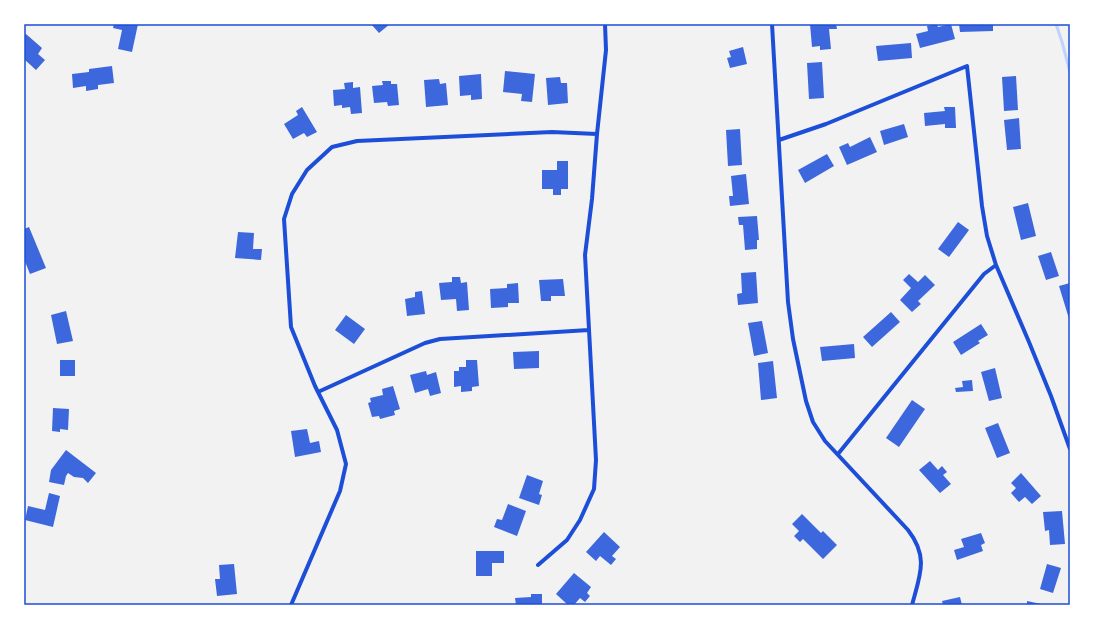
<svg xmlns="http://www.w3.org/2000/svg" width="1094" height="629" font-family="'Alegreya Sans',sans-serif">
  <rect width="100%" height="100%" fill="#f2f2f2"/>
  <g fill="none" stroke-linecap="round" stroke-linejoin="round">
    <path stroke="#bfd3fe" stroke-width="3" d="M1056,24L1062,42L1070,72"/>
  </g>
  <path fill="#3d67dc" d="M114,24H138L132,52L118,49L122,30L113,28Z
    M371,24H390L379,33Z
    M810,24H836L837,29H829L831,49L820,50V46L812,47Z
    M937,24L938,27L951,24L955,39L920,48L916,34L928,31L927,26Z
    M959,24H993V31L960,32Z
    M26,34L42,48L38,54L45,60L36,70L24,59V37Z
    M911,43L912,58L878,61L876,46Z
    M743,47L747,64L730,68L727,58L731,57L729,51Z
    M822,62L824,98L809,99L807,63Z
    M112,66L114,83L98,85V89L86,91V86L73,88L72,74L89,72V69Z
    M505,71L535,74L532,102L521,101L522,94L503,92Z
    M481,74L482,99L471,100V95L460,96L459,76Z
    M1016,76L1018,110L1004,111L1002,77Z
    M560,77L561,83H567L568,103L548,105L546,78Z
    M439,79L440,84L446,83L448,105L426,107L424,80Z
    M382,81H391V84H397L399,105L388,106L387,102L374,103L372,86L383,85Z
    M353,82V88L360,87L362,113L351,114L350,107L342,108V105L334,106L333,90L345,89L344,83Z
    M302,107L317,132L307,137L304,133L293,139L284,124L298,115L296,111Z
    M944,107H955L956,128H945V124L925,126L924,113L945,111Z
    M1019,118L1021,149L1007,150L1004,120Z
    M904,124L908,137L884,145L880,131Z
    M740,129L742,165L728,166L726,130Z
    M870,137L877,152L847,165L839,147L848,143L850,147Z
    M827,154L834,166L805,183L798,170Z
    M557,161H568V189H561V195H553V189H542V170H557Z
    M746,174L749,204L730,206L729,196H733L731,176Z
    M1028,203L1036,236L1021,240L1013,207Z
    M757,216L759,240H757V249L745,250L743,225H739L738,217Z
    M958,222L969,230L949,257L938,249Z
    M29,227L46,268L30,274L24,259V229Z
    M238,232L254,233L253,249H262L261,260L235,258Z
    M1051,252L1059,276L1046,280L1038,256Z
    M756,272L758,303L738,305L737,294L742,293L741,273Z
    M909,274L918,282L925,275L935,285L918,301L921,304L912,312L900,300L911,288L903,280Z
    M452,277H460L461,283L467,282L469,310L457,311L456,299L441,300L439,283L452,282Z
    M563,279L565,296H551V301H541L539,280Z
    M518,283L519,303H508V307L491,308L490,289L507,288V284Z
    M1070,283V322L1059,286Z
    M422,291L425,314L407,316L405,299L415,297V292Z
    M66,311L73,341L57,344L51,315Z
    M891,312L900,322L872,347L863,337Z
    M346,315L365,329L354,344L335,330Z
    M762,321L768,353L754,356L748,323Z
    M981,324L988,335L978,341L980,343L961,355L953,342Z
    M854,344L855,358L822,361L820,347Z
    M539,351V368L514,369L513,352Z
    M60,360H75V376H60Z
    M466,360H477L479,386L472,387V391L461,392V386L454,387V371H459V367H466Z
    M773,361L777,398L761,400L758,363Z
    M995,368L1002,398L989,401L981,372Z
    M426,371L427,375L436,372L441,393L430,396L428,389L415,393L410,375Z
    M972,380L973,391L956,392L955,388L963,387L962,381Z
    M393,386L400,409L394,411L395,415L380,419L379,416L372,417L368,403L371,402L370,398L383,395L382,389Z
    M912,400L925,409L899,447L886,438Z
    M53,408L69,409L68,430L60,429V432L52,431Z
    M998,423L1010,453L997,458L985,428Z
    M307,429L310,443L319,441L321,452L295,457L291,431Z
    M66,450L96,473L88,483L83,478L74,477L68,473L66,476L64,485L49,482L51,470Z
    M930,461L938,470L942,466L947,472L943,475L951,484L940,493L919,470Z
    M1021,473L1041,496L1032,504L1025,497L1019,502L1011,493L1016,488L1011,483Z
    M527,475L543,481L539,494L542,495L539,505L519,498Z
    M49,493L60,496L53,527L25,520L28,506L45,510Z
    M508,504L526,511L517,536L494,527L497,519L502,520Z
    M1062,511L1065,544L1050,545L1049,530L1045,531L1043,512Z
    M802,514L821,533L823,531L837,545L823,559L803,539L800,542L794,536L799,531L792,524Z
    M604,532L620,547L612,556L616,559L611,565L600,556L596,561L586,552Z
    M981,533L985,543L981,545L983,551L957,560L954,550L964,547L961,539Z
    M476,551H504V563H492V576H476Z
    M234,564L237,594L217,596L215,579H220L219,565Z
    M1047,564L1061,568L1053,593L1040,589Z
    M574,573L591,587L587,593L590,596L585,602L580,598L574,605H568L556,594Z
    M531,594H542V605H516L515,598L531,597Z
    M960,597L962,605H943L942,601Z
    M1027,601L1041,604V605H1027Z"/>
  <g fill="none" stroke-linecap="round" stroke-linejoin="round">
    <path stroke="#1d4ed8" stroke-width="4" d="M772,24L788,302L793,339L806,401L813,422L825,441L908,530C929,557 920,575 912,605
      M779,140L826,124L967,66L982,206L987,236L996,265L1029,342L1051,396L1070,449
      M318,392L425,343L440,339L589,330
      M838,454L984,274L996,265
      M538,565L567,540L580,520L594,489L596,460L585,255L592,199L597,134L606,50L605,24
      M291,605L340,491L346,464L337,430L315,386L291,327L284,219L292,194L307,170L332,147L357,141L552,132L597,134"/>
  </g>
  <rect width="1094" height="629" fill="none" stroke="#ffffff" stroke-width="50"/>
  <rect x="25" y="25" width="1044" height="579" fill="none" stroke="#1d4ed8" stroke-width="1.5"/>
</svg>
